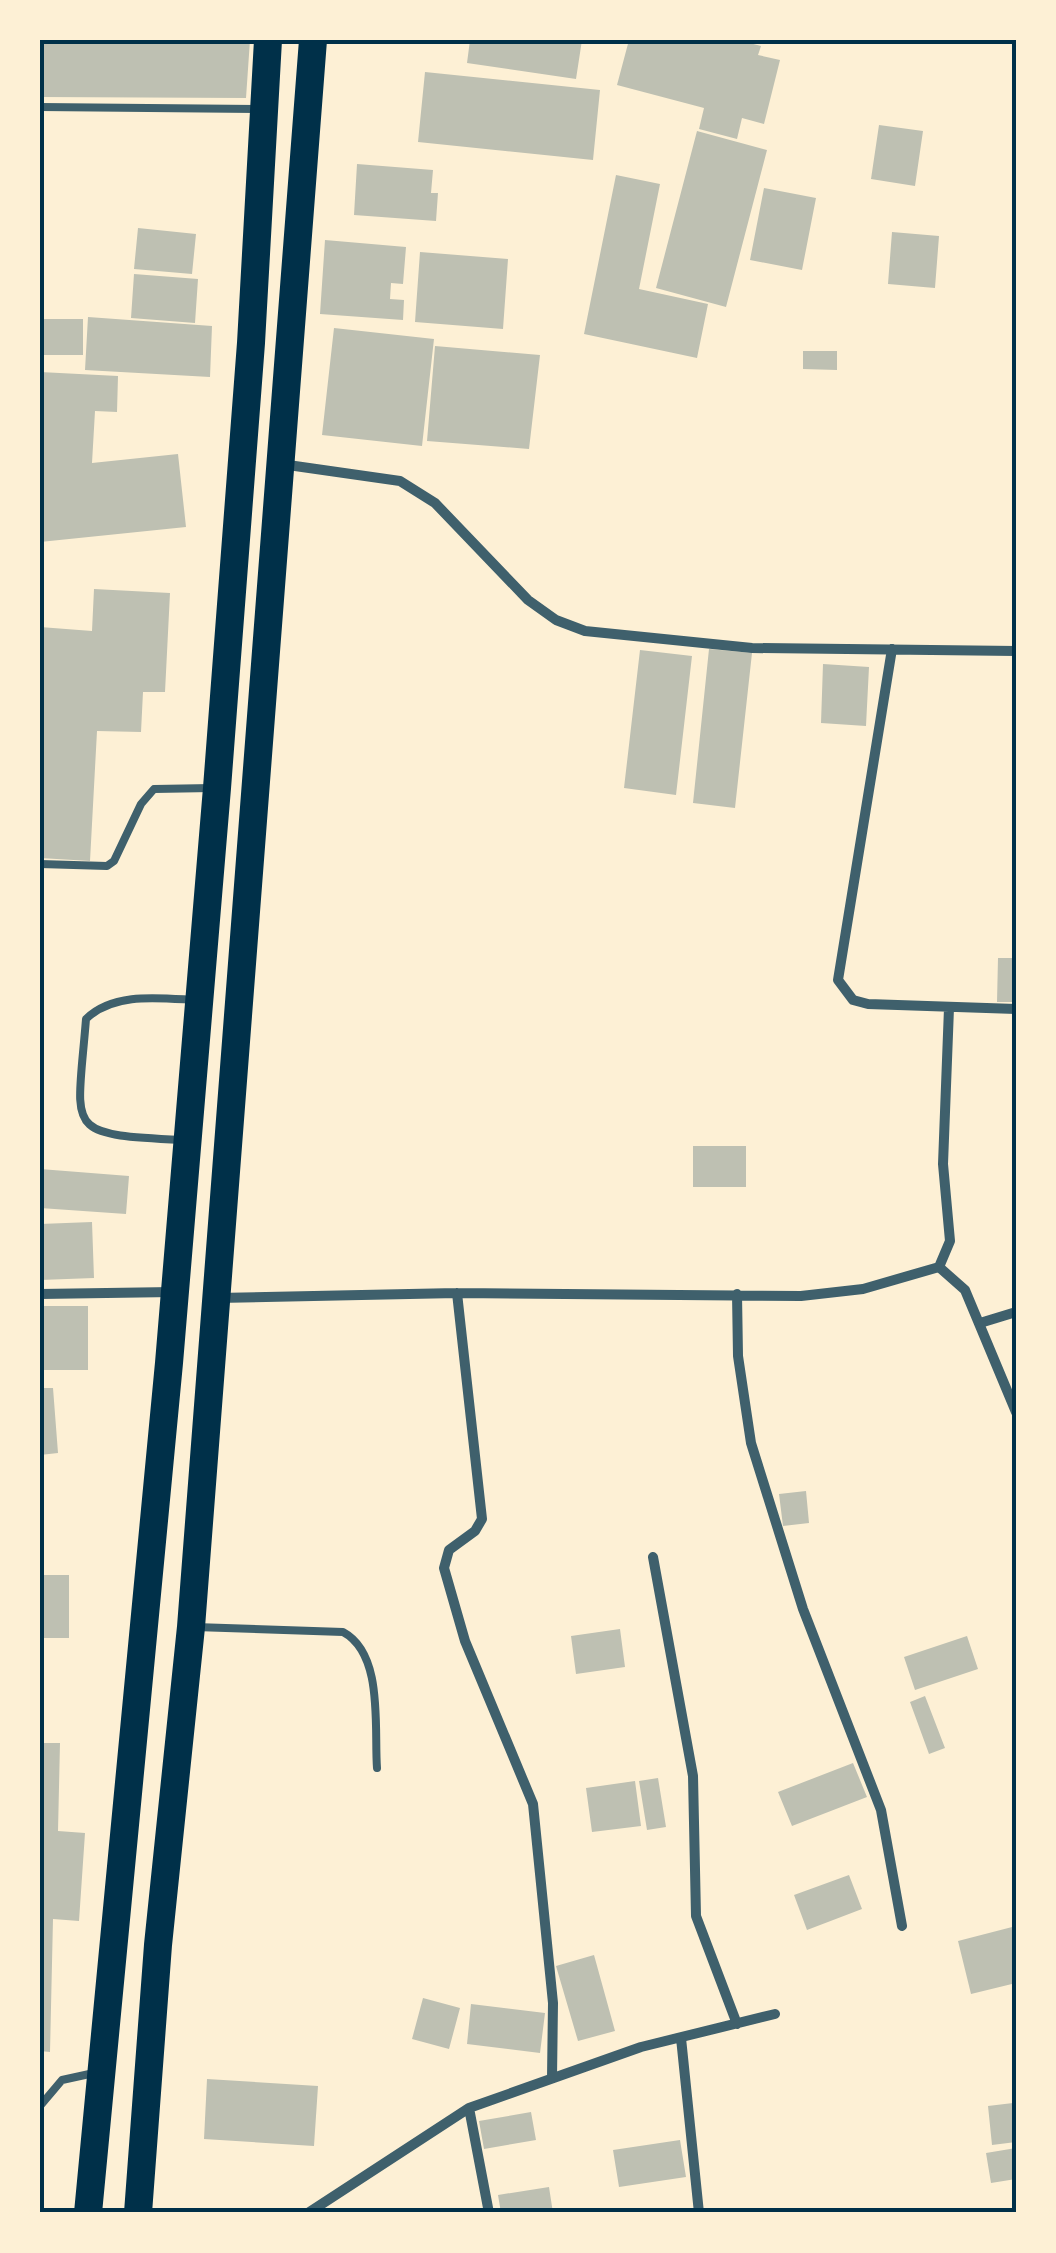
<svg xmlns="http://www.w3.org/2000/svg" width="1056" height="2253" font-family="'Titillium Web',sans-serif">
  <rect width="100%" height="100%" fill="#fdf0d5"/>
  <path fill="#bec0b2" d="M40,40H250L246,98L40,97Z
    M470,40H582L576,79L467,63Z
    M629,40H738L761,46L758,55L780,60L764,124L742,118L737,139L699,129L704,108L617,85Z
    M425,72L600,90L593,160L418,142Z
    M879,125L923,131L915,186L871,179Z
    M697,131L767,150L726,307L656,288Z
    M357,164L433,170L431,193H438L436,221L354,215Z
    M616,175L660,184L639,289L708,304L697,358L584,334Z
    M764,188L816,198L802,270L750,260Z
    M138,228L196,234L192,274L134,269Z
    M892,232L939,236L935,288L888,284Z
    M325,240L406,247L403,284L391,283L390,299L404,300L403,320L320,314Z
    M420,252L508,259L503,329L415,322Z
    M134,274L198,279L195,323L131,318Z
    M88,317L212,326L210,377L85,370Z
    M40,319H83V355H40Z
    M334,328L434,339L422,446L322,435Z
    M435,346L540,355L529,449L427,441Z
    M803,351H837V370L803,369Z
    M40,372L118,376L117,412L95,411L92,463L178,454L186,527L40,542Z
    M94,589L170,593L165,692H143L141,732L97,731L90,861L40,858V627L92,631Z
    M709,649L752,653L735,808L693,803Z
    M640,650L692,656L676,795L624,788Z
    M823,664L869,667L866,726L821,723Z
    M998,958H1016V1002H997Z
    M693,1146H746V1187H693Z
    M40,1169L129,1176L126,1214L40,1208Z
    M92,1222L94,1278L40,1280V1224Z
    M40,1306H88V1370H40Z
    M40,1388H53L58,1453L40,1455Z
    M806,1491L809,1523L783,1526L779,1494Z
    M40,1575H69V1638H40Z
    M620,1629L625,1667L576,1674L571,1636Z
    M967,1636L978,1669L915,1690L904,1657Z
    M925,1696L945,1748L929,1754L910,1702Z
    M40,1743H60L58,1831L85,1833L79,1921L53,1919L50,2052L40,2051Z
    M853,1763L867,1797L792,1826L778,1792Z
    M658,1778L666,1827L647,1830L639,1781Z
    M635,1781L641,1826L592,1832L586,1788Z
    M849,1875L862,1909L807,1930L794,1895Z
    M1016,1926V1983L971,1994L958,1941Z
    M594,1955L615,2031L578,2041L556,1966Z
    M423,1998L460,2008L449,2049L412,2039Z
    M471,2004L545,2013L540,2053L467,2044Z
    M207,2079L318,2086L314,2146L204,2139Z
    M1013,2103L1016,2142L992,2145L988,2106Z
    M531,2112L536,2140L484,2149L479,2121Z
    M680,2140L686,2177L619,2187L613,2150Z
    M1016,2148V2179L991,2183L986,2153Z
    M549,2187L553,2213H501L498,2195Z"/>
  <g fill="none" stroke-linecap="round" stroke-linejoin="round">
    <path stroke="#3f606c" stroke-width="8" d="M40,107L258,109
      M40,864L107,866L114,861L141,804L154,789L212,788
      M182,1140C62,1134 77,1133 86,1019C113,992 159,998 194,1000
      M195,1627L343,1632C384,1654 374,1728 377,1768
      M40,2106L62,2080L94,2073"/>
    <path stroke="#3f606c" stroke-width="10" d="M281,464L400,481L435,503L528,600L556,620L585,631L752,648L1016,651
      M892,649L838,980L853,1000L868,1004L1016,1009
      M939,1267L965,1290L1016,1412
      M457,1293L482,1519L475,1531L449,1550L444,1568L465,1641L533,1804L553,2003L552,2078
      M40,1294L173,1292
      M737,1294L738,1356L751,1443L803,1609L881,1810L902,1926
      M217,1298L457,1293L801,1296L863,1289L939,1267L950,1241L943,1164L949,1008
      M980,1323L1016,1312
      M653,1557L693,1776L696,1916L737,2024
      M681,2038L699,2213
      M469,2108L489,2213
      M308,2213L469,2108L641,2047L775,2014"/>
    <path stroke="#003049" stroke-width="28" d="M88,2213L169,1363L217,788L251,343L268,40
      M138,2213L158,1945L191,1627L313,40"/>
  </g>
  <rect width="1056" height="2253" fill="none" stroke="#fdf0d5" stroke-width="85"/>
  <rect x="42" y="42" width="972" height="2168" fill="none" stroke="#003049" stroke-width="4"/>
</svg>
